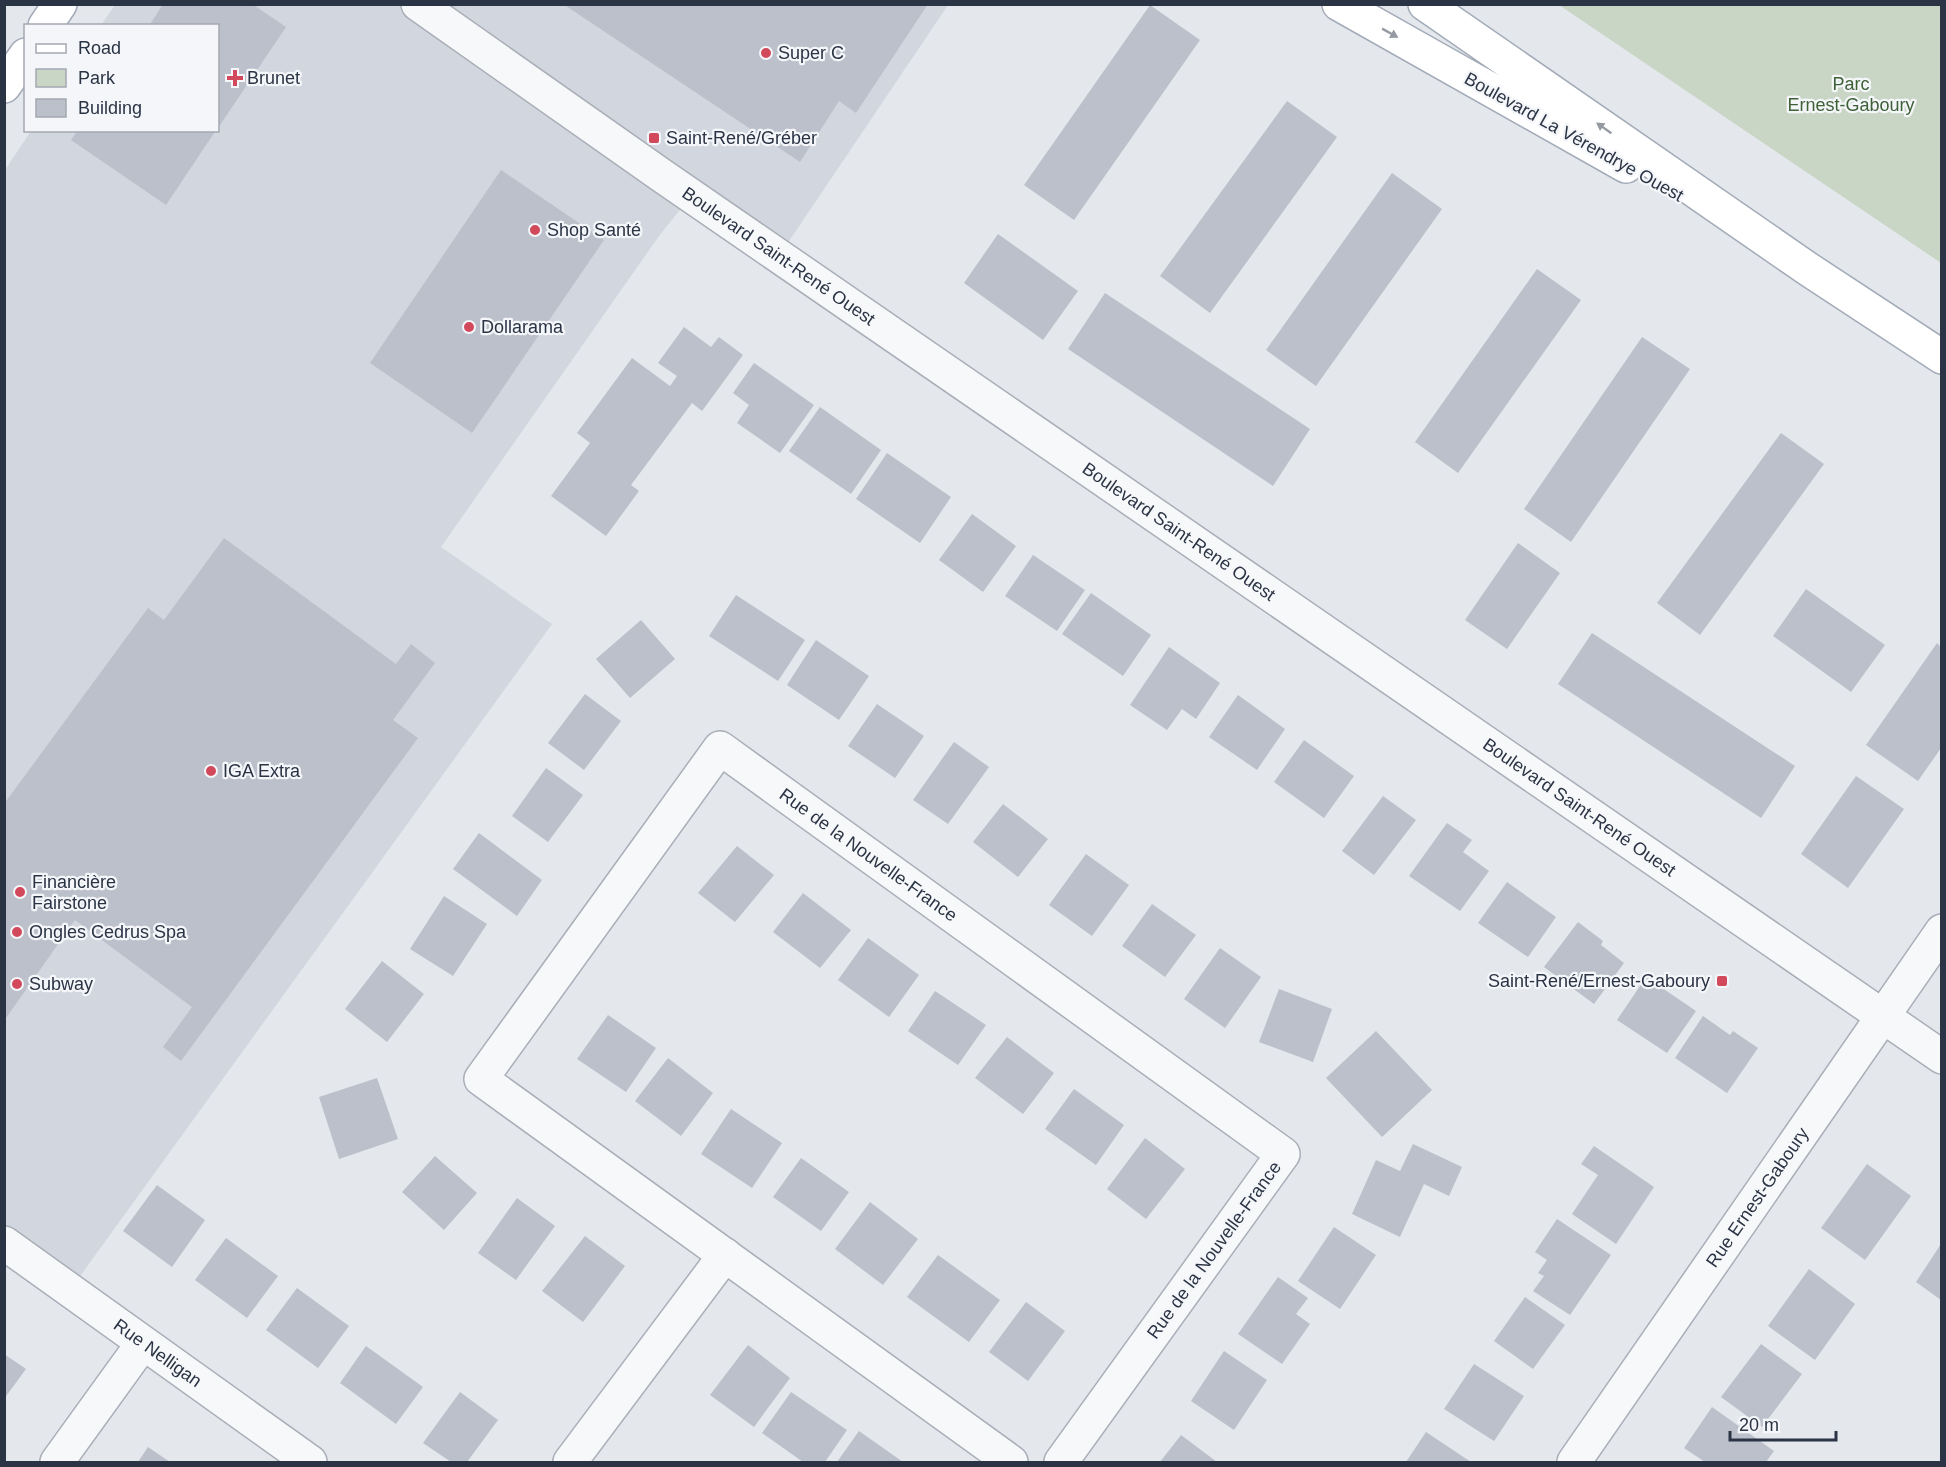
<svg xmlns="http://www.w3.org/2000/svg" width="1946" height="1467" font-family="Arial,sans-serif">
  <rect width="100%" height="100%" fill="#e4e7ec"/>
  <path fill="#d2d6de" d="M115,5H948L779,256L691,196L659,236L441,547L552,624L70,1290L5,1243V170L31,131L218,130V26L101,25Z"/>
  <path fill="#c9d6c5" d="M1559,5H1941V263Z"/>
  <path fill="#bbc0ca" d="M163,4H252L286,27L218,128V26H149Z
    M563,4H928L856,113L839,101L800,162Z
    M1150,5L1200,40L1074,220L1024,185Z
    M1287,101L1337,137L1210,313L1160,276Z
    M78,130H216L166,205L71,140Z
    M501,170L604,240L472,433L370,363Z
    M1392,173L1442,209L1316,386L1266,350Z
    M998,234L1078,291L1043,340L964,283Z
    M1537,269L1581,300L1458,473L1415,442Z
    M1105,293L1310,429L1273,486L1068,349Z
    M684,327L711,347L719,337L743,355L702,411L692,403L631,485L639,491L606,536L551,496L590,443L577,433L632,358L670,386L677,376L658,363Z
    M1642,337L1690,369L1571,542L1524,509Z
    M754,363L814,405L780,453L737,423L749,405L733,393Z
    M820,407L881,450L851,494L789,451Z
    M1781,433L1824,464L1700,635L1657,603Z
    M887,453L951,497L920,543L856,499Z
    M972,514L1016,546L983,592L939,560Z
    M224,538L396,664L411,644L435,663L393,720L418,738L181,1061L163,1047L192,1007L75,920L4,1021V804L148,608L164,620Z
    M1518,543L1560,573L1507,649L1465,620Z
    M1033,555L1085,590L1057,631L1005,596Z
    M1806,589L1885,645L1851,692L1773,636Z
    M1091,593L1151,635L1123,676L1062,634Z
    M736,595L805,640L778,681L709,636Z
    M641,620L675,659L630,698L596,659Z
    M1592,633L1795,766L1761,818L1558,684Z
    M816,640L869,676L839,720L787,685Z
    M1937,643L1941,647V748L1918,781L1866,745Z
    M1169,647L1220,683L1196,719L1182,709L1167,730L1130,705Z
    M585,694L621,721L584,770L548,743Z
    M1238,695L1285,729L1257,770L1209,737Z
    M877,704L924,736L895,778L848,746Z
    M1304,740L1354,776L1324,818L1274,782Z
    M954,742L989,767L948,824L913,800Z
    M546,768L583,795L548,842L512,816Z
    M1856,776L1904,809L1848,888L1801,854Z
    M1383,796L1416,820L1374,875L1342,851Z
    M1003,804L1048,839L1018,877L973,842Z
    M1447,823L1472,840L1463,852L1489,871L1460,911L1409,876Z
    M479,833L542,880L517,916L453,869Z
    M737,846L774,875L735,922L698,893Z
    M1086,854L1129,885L1092,936L1049,905Z
    M1507,882L1556,917L1528,957L1478,923Z
    M803,893L851,930L820,968L773,932Z
    M444,896L487,924L453,976L410,949Z
    M1152,904L1196,935L1165,977L1122,946Z
    M1578,922L1603,941L1601,945L1624,963L1594,1004L1544,967Z
    M868,938L919,975L889,1017L838,980Z
    M1220,948L1261,977L1225,1028L1184,999Z
    M382,961L424,994L387,1042L345,1009Z
    M1646,977L1696,1011L1667,1053L1617,1020Z
    M1279,989L1332,1009L1313,1062L1259,1042Z
    M935,991L986,1025L958,1065L908,1031Z
    M608,1015L656,1048L626,1092L577,1059Z
    M1703,1016L1730,1035L1733,1031L1758,1048L1727,1093L1675,1058Z
    M1376,1031L1432,1090L1382,1137L1326,1078Z
    M1007,1037L1054,1073L1023,1114L975,1078Z
    M668,1058L713,1093L681,1136L635,1101Z
    M377,1078L398,1139L339,1159L319,1097Z
    M1074,1089L1124,1125L1096,1165L1045,1129Z
    M731,1109L782,1143L752,1188L701,1154Z
    M1145,1138L1185,1169L1146,1219L1107,1189Z
    M1413,1144L1462,1167L1449,1196L1424,1184L1400,1237L1352,1214L1376,1160L1400,1171Z
    M1594,1146L1654,1187L1616,1244L1572,1214L1598,1175L1581,1164Z
    M435,1156L477,1193L444,1230L402,1192Z
    M801,1158L849,1192L821,1231L773,1197Z
    M1867,1164L1911,1196L1865,1260L1821,1228Z
    M157,1185L205,1220L172,1267L123,1231Z
    M517,1198L555,1226L516,1280L478,1253Z
    M870,1202L918,1239L883,1285L835,1249Z
    M1557,1219L1611,1255L1570,1315L1533,1291L1544,1276L1538,1273L1547,1260L1535,1252Z
    M1334,1227L1376,1255L1340,1309L1298,1281Z
    M585,1236L625,1266L583,1322L542,1291Z
    M226,1238L278,1276L247,1318L195,1280Z
    M1941,1244V1300L1916,1282Z
    M938,1255L1000,1300L969,1342L907,1297Z
    M1809,1269L1855,1304L1815,1360L1768,1326Z
    M1278,1277L1308,1298L1296,1314L1310,1324L1282,1364L1238,1334Z
    M297,1288L349,1326L318,1368L266,1330Z
    M1525,1297L1565,1325L1533,1369L1494,1341Z
    M1026,1302L1065,1331L1028,1381L989,1352Z
    M1761,1344L1802,1374L1762,1427L1721,1397Z
    M748,1345L790,1378L754,1427L710,1395Z
    M366,1346L423,1387L396,1424L340,1383Z
    M1224,1351L1267,1380L1234,1430L1191,1401Z
    M4,1354L26,1369L4,1399Z
    M1474,1364L1524,1396L1494,1441L1444,1409Z
    M460,1392L498,1420L467,1462H451L423,1443Z
    M791,1392L847,1430L825,1462H803L762,1433Z
    M1712,1407L1774,1451L1766,1462H1705L1684,1448Z
    M859,1431L903,1462H837Z
    M1426,1432L1471,1462H1406Z
    M1181,1435L1217,1462H1160Z
    M148,1447L170,1462H138Z"/>
  <g fill="none" stroke-linecap="round" stroke-linejoin="round">
    <defs>
      <g id="minor">
        <path id="s1" d="M418,4L661,175L1942,1057"/>
        <path id="s2" d="M4,1243L310,1462"/>
        <path d="M57,1462L143,1343"/>
        <path d="M570,1462L725,1255"/>
        <path id="s3" d="M1011,1462L481,1079L720,748L1283,1154L1061,1462"/>
        <path id="s4" d="M1574,1462L1942,931"/>
      </g>
      <path id="major" d="M1339,4L1626,166
        M1425,4L1808,269L1942,357
        M45,26L60,4
        M4,86L26,55"/>
    </defs>
    <use href="#minor" stroke="#a9aeb7" stroke-width="36"/>
    <use href="#major" stroke="#a3abb8" stroke-width="36"/>
    <use href="#minor" stroke="#f7f8fa" stroke-width="33"/>
    <use href="#major" stroke="#fff" stroke-width="33"/>
  </g>
  <defs><path id="oneway-solid" d="M-6-.8H1V-3.2L6.5 0L1 3.2V.8H-6Z" transform="scale(1.5)"/></defs>
  <g fill="#959aa2">
    <use href="#oneway-solid" transform="translate(1390 33) rotate(29)"/>
    <use href="#oneway-solid" transform="translate(1604 128) rotate(-145)"/>
  </g>
  <g fill="#d1495b" stroke="#f4f6f9" stroke-width="2">
    <circle cx="766" cy="53" r="6"/>
    <path d="M232 69h6v6h6v6h-6v6h-6v-6h-6v-6h6z"/>
    <rect x="648" y="132" width="12" height="12" rx="3"/>
    <circle cx="535" cy="230" r="6"/>
    <circle cx="469" cy="327" r="6"/>
    <circle cx="211" cy="771" r="6"/>
    <circle cx="20" cy="892" r="6"/>
    <circle cx="17" cy="932" r="6"/>
    <rect x="1716" y="975" width="12" height="12" rx="3"/>
    <circle cx="17" cy="984" r="6"/>
  </g>
  <g text-anchor="middle" stroke-width="4.5" stroke-linejoin="round" paint-order="stroke">
    <g font-size="18" fill="#2b3445" stroke="#f4f6f9" text-anchor="start">
      <text x="778" y="59">Super C</text>
      <text x="247" y="84">Brunet</text>
      <text x="666" y="144">Saint-René/Gréber</text>
      <text x="547" y="236">Shop Santé</text>
      <text x="481" y="333">Dollarama</text>
      <text x="223" y="777">IGA Extra</text>
      <text x="32" y="888">Financière<tspan x="32" dy="21">Fairstone</tspan></text>
      <text x="29" y="938">Ongles Cedrus Spa</text>
      <text x="1710" y="987" text-anchor="end">Saint-René/Ernest-Gaboury</text>
      <text x="29" y="990">Subway</text>
    </g>
    <g font-size="18" fill="#3f6138" stroke="#f4f6f9">
      <text x="1851" y="90">Parc<tspan x="1851" dy="21">Ernest-Gaboury</tspan></text>
    </g>
    <g font-size="18" fill="#2b3445" stroke="#f4f6f9">
      <text transform="translate(1574 137) rotate(29)" y="6">Boulevard La Vérendrye Ouest</text>
      <text dy="6" stroke="none"><textPath href="#s1" startOffset="440">Boulevard Saint-René Ouest</textPath></text>
      <text dy="6" stroke="none"><textPath href="#s1" startOffset="926">Boulevard Saint-René Ouest</textPath></text>
      <text dy="6" stroke="none"><textPath href="#s1" startOffset="1412">Boulevard Saint-René Ouest</textPath></text>
      <text dy="6" stroke="none"><textPath href="#s3" startOffset="1245">Rue de la Nouvelle-France</textPath></text>
      <text dy="6" stroke="none"><textPath href="#s4" startOffset="322">Rue Ernest-Gaboury</textPath></text>
      <text transform="translate(1214 1250) rotate(-54)" y="6">Rue de la Nouvelle-France</text>
      <text dy="6" stroke="none"><textPath href="#s2" startOffset="189">Rue Nelligan</textPath></text>
    </g>
  </g>
  <rect width="1946" height="1467" fill="none" stroke="#2b3445" stroke-width="12"/>
  <rect x="24" y="24" width="195" height="108" fill="#f4f6f9" stroke="#a4a8b1" stroke-width="1.5"/>
  <rect x="36" y="44" width="30" height="9" fill="#ffffff" stroke="#a4a8b1" stroke-width="1.5"/>
  <text x="78" y="54" font-size="18" fill="#2b3445">Road</text>
  <rect x="36" y="69" width="30" height="18" fill="#c9d6c5" stroke="#a4a8b1" stroke-width="1.5"/>
  <text x="78" y="84" font-size="18" fill="#2b3445">Park</text>
  <rect x="36" y="99" width="30" height="18" fill="#bbc0ca" stroke="#a4a8b1" stroke-width="1.5"/>
  <text x="78" y="114" font-size="18" fill="#2b3445">Building</text>
  <path d="M1730 1431v9h106v-9" fill="none" stroke="#2b3445" stroke-width="3"/>
  <text x="1739" y="1431" font-size="18" fill="#2b3445" stroke="#f4f6f9" stroke-width="4.5" paint-order="stroke">20 m</text>
</svg>
